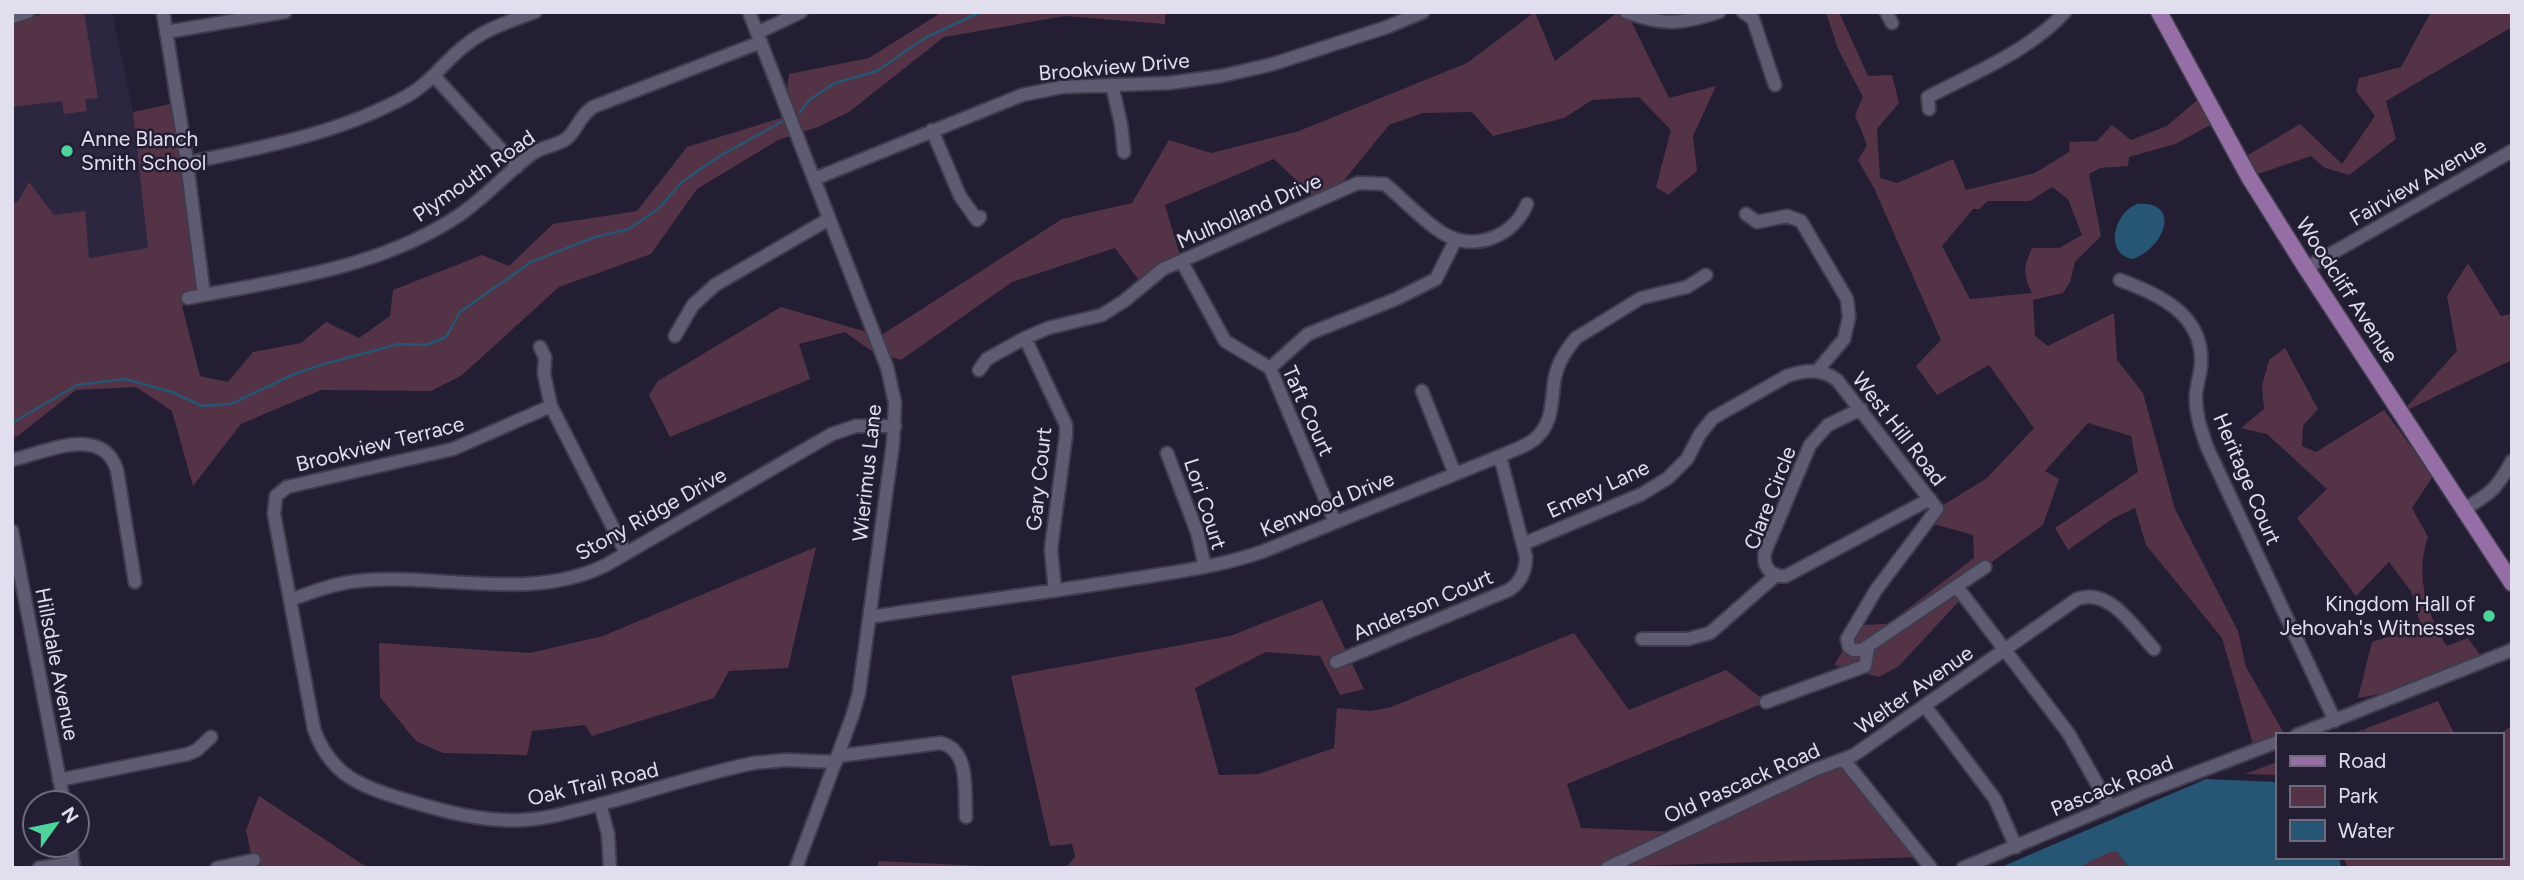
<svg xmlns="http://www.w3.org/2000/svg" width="2524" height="880" font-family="Figtree,sans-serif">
  <rect width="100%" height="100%" fill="#231e33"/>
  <path fill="#2c2641" d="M28,12H112L133,112L148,248L89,258L54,215L19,200L12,205V17Z"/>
  <path fill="#553346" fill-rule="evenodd" d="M48,12H84L98,98L85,99L87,111L64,114L62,101L12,107V23Z
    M942,12H1165V24L1065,16L944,37L849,112L818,127L778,140L697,189L651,254L559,287L461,376L431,391L321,390L241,424L193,486L172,411L136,387L76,390L15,438L12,424V205L19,200L29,182L54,215L85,211L89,258L148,248L133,112L179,102L206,278L182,306L200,376L228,382L253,352L301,343L326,322L359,338L390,316L393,290L482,255L509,266L553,224L637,211L687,147L784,117L789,74L869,58Z
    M1535,12L1555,61L1618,12H1631L1630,19L1669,98L1716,86L1693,136L1697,171L1668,195L1656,187L1671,130L1639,97L1592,100L1564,118L1493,136L1472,112L1423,113L1389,125L1332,195L1318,201L1274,159L1165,205L1182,262L1143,286L1115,248L1012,282L901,360L870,350L845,332L799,344L810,379L670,437L649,395L658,381L781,307L880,336L1062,219L1132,203L1169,140L1211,153L1299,131L1467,63Z
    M1826,12H1839L1868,76L1892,75L1899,103L1877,129L1880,178L1897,183L1953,159L1966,190L2035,173L2069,152L2070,142L2097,141L2112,125L2131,140L2167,126L2203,95L2218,121L2175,144L2129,157L2128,166L2100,168L2089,174L2101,236L2075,262L2070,282L2063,293L2033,300L2035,336L2048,346L2114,313L2117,360L2143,393L2175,509L2238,631L2246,667L2285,735H2277V742L2255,751L2222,638L2146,545L2135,508L2112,519L2068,550L2055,528L2138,472L2131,436L2088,423L2045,471L2059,479L2043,525L1957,587L1960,600L1899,666L1879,677L1834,665L1859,625L1888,624L1974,558L1973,535L1930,523L1937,509L1987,478L2034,428L1989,365L1937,395L1916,366L1941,340L1874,188L1858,160L1867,145L1855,115L1863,97L1838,49ZM2052,187L2068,199L2082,235L2059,248H2032C2023,268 2023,274 2032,293L1970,299L1942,246L1973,209H1979L1988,201H2030Z
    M2431,12H2512V27L2386,101L2396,139L2349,175L2325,168L2311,156L2249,177L2240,160L2300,124L2342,164L2375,116L2356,91L2359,78L2401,67Z
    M2468,263L2501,316L2512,314V360L2401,413L2457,351L2447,296Z
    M2285,348L2318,409L2303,426L2302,446L2316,452L2384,410L2433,476L2412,508L2428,537C2415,572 2426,615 2447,646L2468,638L2480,655L2380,694L2358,698L2372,642L2421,626L2411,591L2389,562L2356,596L2297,518L2327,489L2267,434L2241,428L2264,409L2262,386L2269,360Z
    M816,547L788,668L729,671L714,698L592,736L585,725L532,731L527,755L443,753L416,741L380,697L379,643L530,653L603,636Z
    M1322,600L1364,689L1340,695L1320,656L1266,652L1195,688L1219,775L1258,774L1334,748L1337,708L1371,711L1391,707L1574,633L1629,710L1726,670L1766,702L1567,784L1581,828L1678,832L1855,760L1923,857L1572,868H1066L1075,857L1072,844L1050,846L1011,676L1230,636Z
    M2438,701L2455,735H2367L2364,730L2357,735H2349Z
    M2512,725V868H2348L2343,857H2501V735H2499Z
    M2277,762V775L2245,774Z
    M259,796L368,868H254L246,830Z
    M2110,851L2117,852L2129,868H2077Z
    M878,861L983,866V868H878Z"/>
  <path fill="#275675" d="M2137,204C2184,201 2163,250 2132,259C2103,253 2115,212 2137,204Z
    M2206,779L2277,782V857H2339L2341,868H2129L2117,852H2110L2077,868H1999Z"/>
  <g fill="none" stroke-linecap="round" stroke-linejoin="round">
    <path stroke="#275675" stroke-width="2.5" d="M800,112L809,100L835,83L877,71L925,38L976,14L984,12
      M12,423L77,385L125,379L172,392L202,406L231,404L292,375L324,364L399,344L426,345L446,337L460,312L531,262L595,237L629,229L658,209L682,182L718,157L783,121"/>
    <defs>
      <path id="minor" d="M163,12L186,155L204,295
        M749,12L887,367L895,403L893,443L859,693L852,717L796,868
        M1626,12C1663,26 1682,24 1719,12
        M1743,12L1753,19L1775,85
        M1886,12L1892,23
        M12,17L28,12
        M166,32L285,12
        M757,33L801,12
        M434,76L517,167
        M1112,85L1121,124L1124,152
        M1929,109L1928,97C1975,72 2028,52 2065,12
        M932,130L960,196L977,220L980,217
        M187,163C263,147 338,134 407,96C431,83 445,60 467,44C487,28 511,21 535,12
        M814,179L1022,95L1062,87L1169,83L1221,76L1273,64L1387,27L1423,12
        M1746,214L1757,222L1787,216L1801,221L1847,299L1849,317L1844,339L1817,371
        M1182,262L1225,341L1270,368L1335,522
        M2306,268L2512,151
        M2120,280C2158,294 2203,314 2201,362C2201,373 2197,383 2196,394C2195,413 2201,430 2207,447L2335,721
        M188,298C280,280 378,269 458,216C485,198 506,173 532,154C543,146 556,146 566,139C577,131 578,117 593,107L761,42
        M675,336L693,305L715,285L829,219
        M1025,338L1066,425V435L1051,549L1055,591
        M540,347L545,357L544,374L551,406L626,553
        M1270,368L1308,334L1396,299L1436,279L1456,239
        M979,370L987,359L1025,338L1048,328L1102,315L1124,301L1163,269L1358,183L1385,184C1403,199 1424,222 1444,234C1476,252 1514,236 1527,204
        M1422,391L1455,474
        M551,406L453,449L287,487L276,496L274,514L314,729C330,775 361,787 406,800C443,811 482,822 521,820C550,819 577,810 605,803C654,790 704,773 754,763L786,760L836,762
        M1861,409L1828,425L1810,445L1765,552C1762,567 1771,577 1786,576L1930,499
        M1167,453L1197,532L1205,567
        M12,460C46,452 102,424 117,470L135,582
        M2464,509C2492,493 2496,489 2512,461
        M12,531L64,803
        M1523,544L1642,494L1668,478L1687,459L1700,434L1713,418L1787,376C1805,370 1821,368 1837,380L1937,509L1876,590L1847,639L1849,647L1853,650H1862L1985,567
        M1957,587L2069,734L2110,807
        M290,600C312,592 333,584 357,581C439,572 529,603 606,565L832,434L856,426H895
        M870,617C953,604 1036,594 1118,581C1167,573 1216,568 1264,551L1500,456C1511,451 1525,447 1535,439C1553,423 1551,404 1554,383C1556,365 1565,351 1576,338L1641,298L1687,287L1706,275
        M1642,639H1688L1710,633L1775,576
        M1336,662L1509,590C1521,582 1526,571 1526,557L1500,456
        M1766,702L1865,666L1868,647
        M1925,706L1995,799L2016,847
        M2297,735L2512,650
        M838,756L940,743C971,749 964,793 966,817
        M1844,760L1931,868
        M59,780L188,754L197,750L211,737
        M600,804L608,834L610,868
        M71,845L73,868
        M39,868L73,863
        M217,868L254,860
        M1607,868L1814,770L1854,755L2077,599C2110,587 2134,628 2154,649
        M1963,868L2145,792L2277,742"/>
      <path id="major" d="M2159,12L2249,177L2306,268L2512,583"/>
    </defs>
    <use href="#minor" stroke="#3f3c4d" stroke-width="16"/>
    <use href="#major" stroke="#3f3c4d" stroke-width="19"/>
    <use href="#minor" stroke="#5f5b73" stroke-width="12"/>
    <use href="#major" stroke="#946ea5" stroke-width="16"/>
  </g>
  <g fill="#4ed39a" stroke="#231e33" stroke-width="2.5">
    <circle cx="67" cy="151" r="7"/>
    <circle cx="2489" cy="616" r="7"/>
  </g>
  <g text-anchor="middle" stroke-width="5" stroke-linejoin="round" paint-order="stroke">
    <g font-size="21" fill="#e1dfed" stroke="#231e33">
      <text transform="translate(1114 67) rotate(-5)" y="7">Brookview Drive</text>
      <text transform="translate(474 176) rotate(-35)" y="7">Plymouth Road</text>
      <text transform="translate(2418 182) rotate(-30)" y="7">Fairview Avenue</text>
      <text transform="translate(1249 211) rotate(-24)" y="7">Mulholland Drive</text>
      <text transform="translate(2347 290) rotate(57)" y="7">Woodcliff Avenue</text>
      <text transform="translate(1308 411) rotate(66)" y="7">Taft Court</text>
      <text transform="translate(1899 429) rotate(52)" y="7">West Hill Road</text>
      <text transform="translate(380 444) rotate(-14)" y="7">Brookview Terrace</text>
      <text transform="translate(867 473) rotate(-84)" y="7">Wierimus Lane</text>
      <text transform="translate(1039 479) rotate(-84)" y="7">Gary Court</text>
      <text transform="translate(2247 479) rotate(67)" y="7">Heritage Court</text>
      <text transform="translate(1598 489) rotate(-25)" y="7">Emery Lane</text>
      <text transform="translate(1770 498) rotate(-69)" y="7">Clare Circle</text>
      <text transform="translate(1205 504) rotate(72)" y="7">Lori Court</text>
      <text transform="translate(1327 504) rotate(-22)" y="7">Kenwood Drive</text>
      <text transform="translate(651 514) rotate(-29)" y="7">Stony Ridge Drive</text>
      <text transform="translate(1423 605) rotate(-23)" y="7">Anderson Court</text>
      <text transform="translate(57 664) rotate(79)" y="7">Hillsdale Avenue</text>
      <text transform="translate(1914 690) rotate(-35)" y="7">Welter Avenue</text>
      <text transform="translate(1742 783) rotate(-24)" y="7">Old Pascack Road</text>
      <text transform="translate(593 784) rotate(-13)" y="7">Oak Trail Road</text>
      <text transform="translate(2112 786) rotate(-22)" y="7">Pascack Road</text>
    </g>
    <g font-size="21" fill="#e1dfed" stroke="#231e33" text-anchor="start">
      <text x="81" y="146">Anne Blanch<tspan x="81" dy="24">Smith School</tspan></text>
      <text x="2475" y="611" text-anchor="end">Kingdom Hall of<tspan x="2475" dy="24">Jehovah's Witnesses</tspan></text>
    </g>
  </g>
  <rect width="2524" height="880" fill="none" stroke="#e1dfed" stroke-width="28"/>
  <rect x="2276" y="733" width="228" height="126" fill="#231e33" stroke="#6f6b7d" stroke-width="2"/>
  <rect x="2290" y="756" width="35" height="10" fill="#946ea5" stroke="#6f6b7d" stroke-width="2"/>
  <text x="2338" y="768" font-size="21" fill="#e1dfed">Road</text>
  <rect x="2290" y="786" width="35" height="21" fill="#553346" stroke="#6f6b7d" stroke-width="2"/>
  <text x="2338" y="803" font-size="21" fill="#e1dfed">Park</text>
  <rect x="2290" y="820" width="35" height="21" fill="#275675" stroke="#6f6b7d" stroke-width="2"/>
  <text x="2338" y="838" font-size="21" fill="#e1dfed">Water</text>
  <g transform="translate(56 824) rotate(57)"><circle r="33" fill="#231e33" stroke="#6f6b7d" stroke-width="2"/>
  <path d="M0-5L12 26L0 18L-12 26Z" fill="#4ed39a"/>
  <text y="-10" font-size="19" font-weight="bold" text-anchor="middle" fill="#e1dfed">N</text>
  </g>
</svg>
